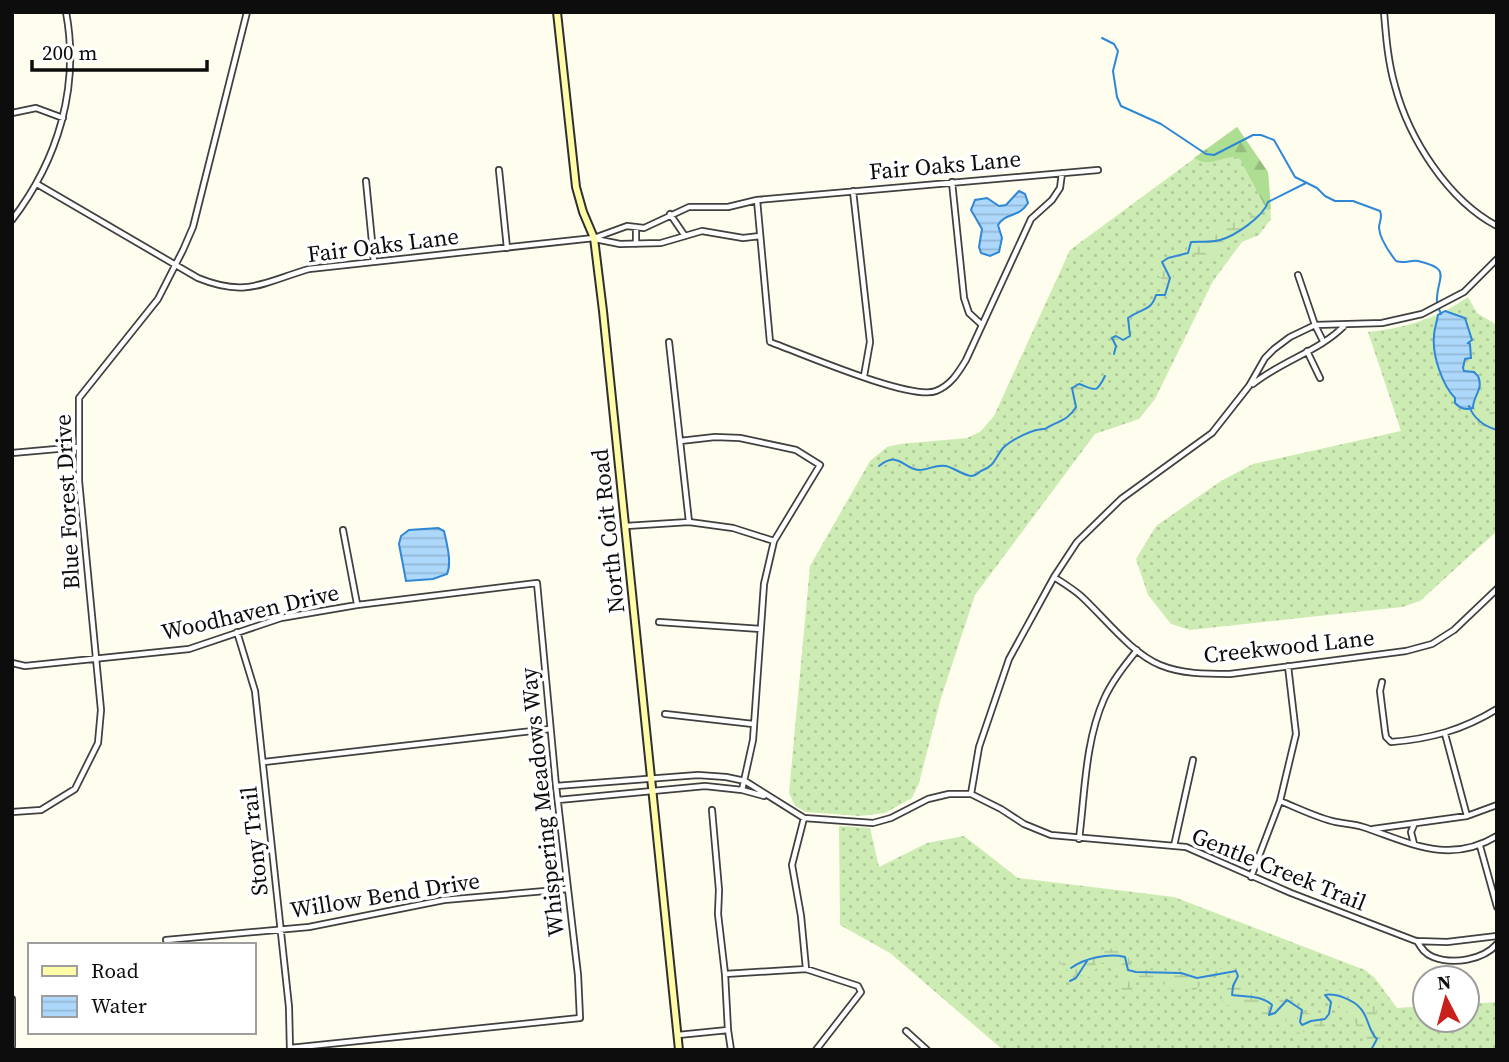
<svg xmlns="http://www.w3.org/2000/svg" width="1509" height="1062" font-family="'Source Serif 4',serif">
  <defs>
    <pattern id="grass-dots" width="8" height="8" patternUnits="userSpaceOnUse" patternTransform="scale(1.75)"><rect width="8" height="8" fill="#cdecb4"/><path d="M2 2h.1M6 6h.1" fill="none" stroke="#afc99a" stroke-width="1.8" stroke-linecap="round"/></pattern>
    <pattern id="forest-firs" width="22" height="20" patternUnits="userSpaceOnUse" patternTransform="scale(1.75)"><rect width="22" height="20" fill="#aede92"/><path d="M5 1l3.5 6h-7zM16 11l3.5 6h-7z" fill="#94bd7d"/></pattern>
    <pattern id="wetland-marsh" width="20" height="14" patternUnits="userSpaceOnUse" patternTransform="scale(1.75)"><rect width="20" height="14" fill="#cdecb4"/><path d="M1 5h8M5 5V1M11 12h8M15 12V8" fill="none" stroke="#afc99a"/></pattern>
    <pattern id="water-rules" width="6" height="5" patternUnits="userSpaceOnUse" patternTransform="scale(1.75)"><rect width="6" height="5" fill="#aed8fb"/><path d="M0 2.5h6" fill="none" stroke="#94b8d6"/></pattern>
  </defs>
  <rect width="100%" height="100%" fill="#fffded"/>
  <path fill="url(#grass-dots)" d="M1237,127L1268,172L1271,219L1259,235L1242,242L1213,281L1155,399L1139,419L1095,434L975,595L941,698L919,783L912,798L885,813L860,816L806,812L795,806L789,793L810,566L870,461L887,447L900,444L967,438L980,432L994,416L1070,250Z
    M1468,297L1477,313L1497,325V531L1420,601L1402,607L1190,630L1171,624L1148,595L1136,559L1156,526L1221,481L1253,464L1401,431L1368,332C1405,328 1436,319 1468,297Z
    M839,826L870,828L879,867L927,843L964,836L1018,878L1174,897L1365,970L1374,977L1397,1008L1425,1006V1020H1467V1004L1497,1002V1050H1003L890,953L840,925Z"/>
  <path fill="url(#forest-firs)" d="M1237,127L1268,172L1271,209L1267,210L1240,159C1225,152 1212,170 1194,158Z"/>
  <path fill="url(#wetland-marsh)" d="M1253,212L1260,215L1261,224L1232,241L1211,263H1205L1191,251L1169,259L1174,281L1170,284L1167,294L1155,296L1151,307L1130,318V338L1126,341L1116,340L1115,354L1111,355L1115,347L1111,342L1110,337L1119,335L1125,339L1129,336V317L1152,304L1155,294H1165C1170,283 1161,279 1154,272L1156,261L1186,253L1188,243L1209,231L1217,221C1227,220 1236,225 1246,223Z
    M1106,376L1098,390L1077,391L1079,408C1073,417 1065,424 1054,424L1001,452L991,468L974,476H967L959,471L943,466L916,471L896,461L880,467L877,464L897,460L918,469L944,464L972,475L976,474L993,464L1001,450L1019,433L1043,425L1048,421C1061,423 1068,418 1075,406L1068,391L1071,384L1081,382L1098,384L1101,383L1103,377Z
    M1473,408L1475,412H1497V435L1473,421L1466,409Z
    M1120,947L1128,955L1131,966L1135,968L1198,976L1217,971L1229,965L1237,972L1200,979L1201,984L1195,991L1179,986L1172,990C1162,981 1147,976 1134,981L1131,993H1121L1119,990L1120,970C1114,964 1104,961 1095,963L1097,966L1092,977C1078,978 1066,972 1059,961L1088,952Z
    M1236,981L1254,988L1257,993L1267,999C1278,998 1286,996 1297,1002L1296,1012L1288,1016L1285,1023L1275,1025L1251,1007L1226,1005L1222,1000C1221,991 1227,983 1236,981Z
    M1339,988L1345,996L1364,1008L1369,1006L1370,999H1374L1383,1050H1361L1363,1040L1351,1014L1334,1006L1322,995L1324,991L1339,992Z
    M1329,1010L1331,1012L1323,1030L1298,1033L1297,1020L1302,1011L1314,1015Z"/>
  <path fill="url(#water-rules)" stroke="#2f87d7" stroke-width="2" d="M1019,191L1025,194L1028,203C1019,218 1006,212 998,225L1002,238L999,252L990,256L981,253L979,247L982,229L971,210L975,200L987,198L999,206L1006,205Z
    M1445,311L1465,318L1472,340L1468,343L1470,344L1471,358L1465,359L1463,368L1464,371L1474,372L1478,376C1484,390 1473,395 1473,408C1465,410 1461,409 1455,403V398C1443,386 1432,356 1434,336C1434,329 1437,322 1438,315Z
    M438,528L444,531C447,544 452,563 447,574L433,579L406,581L399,544L401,536L409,530Z"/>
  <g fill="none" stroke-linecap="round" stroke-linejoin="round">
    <path stroke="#2f87d7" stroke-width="2" d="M1102,38L1114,44L1118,51L1113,71L1117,97L1121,106L1161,124L1206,154L1214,155L1253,135H1261L1274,140L1295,177L1317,188L1325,196L1335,201H1353L1380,211C1383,218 1379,221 1379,228C1380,240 1389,252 1396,261C1404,264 1410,260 1418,261C1452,269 1438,276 1437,298C1436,304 1439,309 1441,314
      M1114,354L1116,346L1112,338L1116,336L1123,340L1130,336L1128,318C1141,308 1151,312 1156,295H1165L1170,278L1162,262L1168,258L1188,253L1191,242C1200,241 1210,243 1220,240C1235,236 1263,217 1268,202L1306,183
      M1469,406C1474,419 1483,426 1497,430
      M879,466C899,450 903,469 919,470C928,470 936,464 946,466C954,468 963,475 971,476C975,476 978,473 981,471C996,465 994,459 1003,448C1011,440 1034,428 1045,429C1057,421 1068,421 1076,407L1072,388L1079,384C1096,390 1096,394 1105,376
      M1071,968C1085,958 1108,953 1125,957L1128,970L1136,972L1181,973L1197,978L1236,971L1238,976L1233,986L1232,995C1245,997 1262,995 1272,1005L1269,1015L1275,1013L1287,1000L1302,1010L1300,1022L1302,1025L1311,1021L1325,1019L1329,1014L1331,1002L1325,995C1336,993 1354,1000 1361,1009C1369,1018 1368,1031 1377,1039L1371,1050
      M1070,981L1076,978L1087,961"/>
    <defs>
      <path id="street" d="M1384,12C1386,37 1388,62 1395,86C1409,139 1448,200 1497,226
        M12,113L36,108L63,118
        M499,170L507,248
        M366,181L374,262
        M952,182L964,298L969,313L981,324
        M37,184L198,278C247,298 264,282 309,269L594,238L627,226L644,228L689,207H728L757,200L1098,170
        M853,191L870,342L864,376
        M757,200L770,342C801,353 911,401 936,391C951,385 958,373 966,360L1031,219L1052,200L1060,188L1062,173
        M670,214L685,236
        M12,220C58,160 80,87 66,12
        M636,227V244
        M595,239L620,244L661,243L702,231L743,238L760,236
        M1298,275L1315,325L1323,341
        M669,342L689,522
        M1307,351L1320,378
        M1253,384C1281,361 1320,351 1345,325
        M680,441L715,437L740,438L796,450L820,465L774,541L764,584L753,740L742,790
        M12,453L79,447
        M626,526L689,522L733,528L774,541
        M343,530L357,604
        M1054,577C1063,583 1073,589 1081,596C1104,617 1131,653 1160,665C1182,674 1206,674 1230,674L1406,651L1432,644L1454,630L1497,589
        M659,622L761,629
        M237,632L255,691L289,1007L290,1050
        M12,663L25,666L189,649L281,618L357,605L537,583L556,786L578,975L580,1018L290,1048
        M1382,682L1380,691L1385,731L1386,737L1391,742C1430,739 1463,730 1497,709
        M665,714L753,724
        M1445,734L1467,816
        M264,762L550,729
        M556,786L698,775L726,777L745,781L804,818L873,823L891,818L928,799L949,794H971L1001,809L1024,824L1051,835L1186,847L1291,893L1416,941L1447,942L1497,936
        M971,794L979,747L1009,659L1054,577L1077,542L1121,499L1212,433L1249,386L1265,358L1274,349L1290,337L1315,325L1382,323L1422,314L1464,292L1497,259
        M558,800L705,786L742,790L764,796
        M1280,801C1298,808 1317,818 1336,822C1345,824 1354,824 1363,827C1411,843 1449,865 1497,836
        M12,812L41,810L75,789L98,743L101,710L79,481V398L158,299L183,250L193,227L247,12
        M804,818L792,865L801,916L806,969
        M1373,829L1467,816L1497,805
        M1079,839C1085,793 1085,742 1104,699C1112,681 1125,665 1137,650
        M1414,844L1411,832L1414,825
        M1174,846L1193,760
        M1480,846L1497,907
        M1251,877L1280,801L1296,734L1288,666
        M166,940L309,927L444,900L568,889
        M1417,941C1421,948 1425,954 1433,957C1453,965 1483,960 1497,944
        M725,974L806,969L858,986L861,992L816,1050
        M12,999V1046
        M728,1030L731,1050
        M906,1031L927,1050
        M678,1035L728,1030L725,974L718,914L719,890L712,810"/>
      <path id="secondary" d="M557,12L576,187L583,212L594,238L603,311L679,1050"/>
    </defs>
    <use href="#street" stroke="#404040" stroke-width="8"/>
    <use href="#secondary" stroke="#2f2f2f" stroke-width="10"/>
    <use href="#street" stroke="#fff" stroke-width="4.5"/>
    <use href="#secondary" stroke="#fffca8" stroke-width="6"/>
  </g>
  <g text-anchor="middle" stroke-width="7" stroke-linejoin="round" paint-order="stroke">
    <g font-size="23" fill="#0d0d0d" stroke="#fff">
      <text transform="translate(945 165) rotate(-5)" y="8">Fair Oaks Lane</text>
      <text transform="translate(383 245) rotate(-7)" y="8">Fair Oaks Lane</text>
      <text transform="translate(67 502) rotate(-93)" y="8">Blue Forest Drive</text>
      <text transform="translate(608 531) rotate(-96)" y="8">North Coit Road</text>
      <text transform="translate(250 612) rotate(-13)" y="8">Woodhaven Drive</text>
      <text transform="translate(1289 646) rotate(-6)" y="8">Creekwood Lane</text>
      <text transform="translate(542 802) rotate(-96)" y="8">Whispering Meadows Way</text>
      <text transform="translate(254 841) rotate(-96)" y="8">Stony Trail</text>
      <text transform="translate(1279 869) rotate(22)" y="8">Gentle Creek Trail</text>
      <text transform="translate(385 895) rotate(-9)" y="8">Willow Bend Drive</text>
    </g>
  </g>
  <rect width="1509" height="1062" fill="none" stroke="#0d0d0d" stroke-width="28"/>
  <rect x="28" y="943" width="228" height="91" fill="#ffffff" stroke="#9e9e9e" stroke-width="2"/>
  <rect x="42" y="966" width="35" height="10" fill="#fffca8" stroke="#9e9e9e" stroke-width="2"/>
  <text x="91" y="978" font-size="21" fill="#0d0d0d">Road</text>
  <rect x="42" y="996" width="35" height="21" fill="url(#water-rules)" stroke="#9e9e9e" stroke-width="2"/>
  <text x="91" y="1013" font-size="21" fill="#0d0d0d">Water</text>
  <g transform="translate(1446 999) rotate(354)"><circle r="33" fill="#ffffff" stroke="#9e9e9e" stroke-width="2"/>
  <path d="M0-5L12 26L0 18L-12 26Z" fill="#c8201b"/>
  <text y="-10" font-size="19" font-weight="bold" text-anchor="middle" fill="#0d0d0d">N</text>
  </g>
  <path d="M32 60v10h175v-10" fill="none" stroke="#0d0d0d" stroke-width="3.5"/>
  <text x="42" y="60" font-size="21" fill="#0d0d0d" stroke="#ffffff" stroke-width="5" paint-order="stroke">200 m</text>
</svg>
